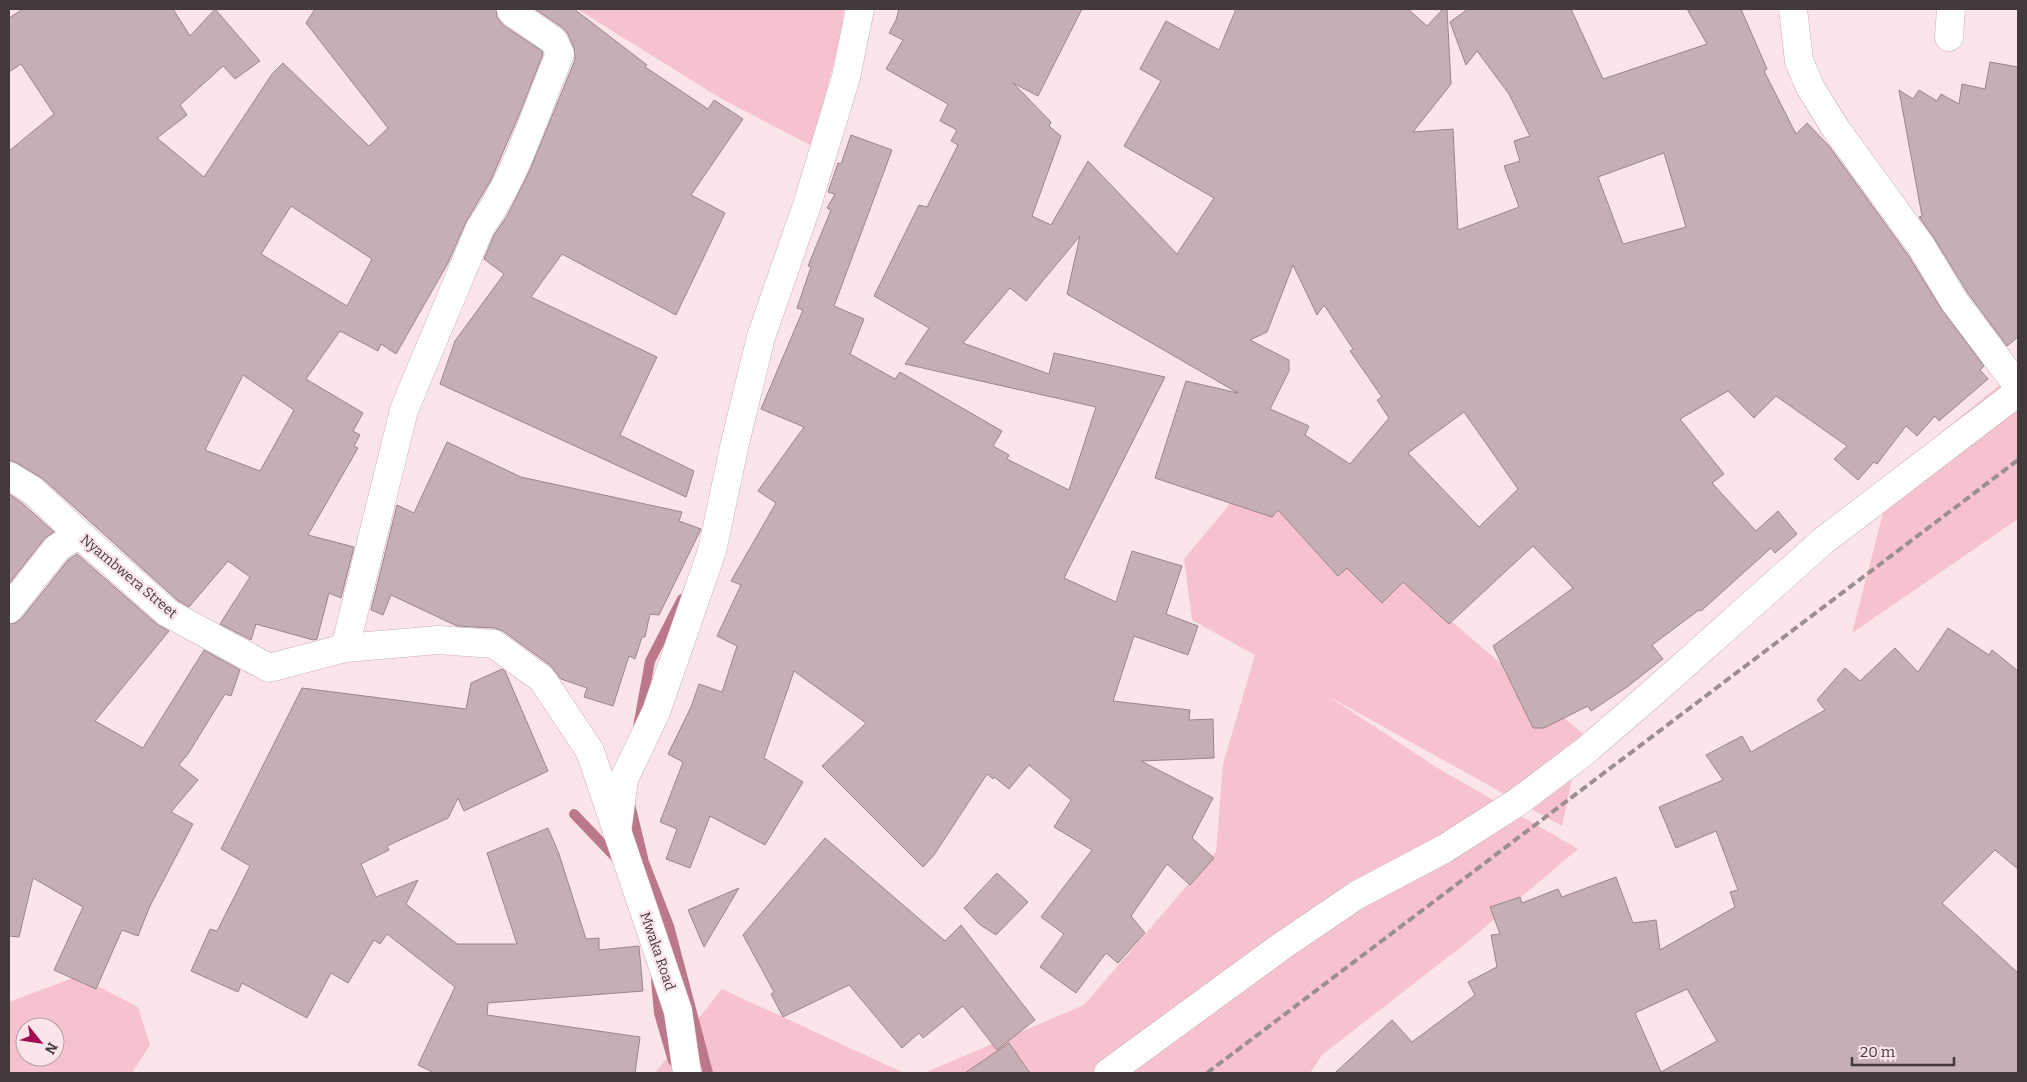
<svg xmlns="http://www.w3.org/2000/svg" width="2027" height="1082" font-family="Bitter,serif">
  <rect width="100%" height="100%" fill="#fce5ea"/>
  <path fill="#f6c2cf" fill-rule="evenodd" d="M577,9H844L841,35L812,146L722,99Z
    M2018,370V519L1852,633L1894,471Z
    M1238,494L1357,540L1582,733L1562,826L1328,696L1436,767L1578,849L1470,940L1322,1055L1310,1073H924L1084,1005L1216,852L1223,764L1255,655L1192,620L1184,559Z
    M78,976L138,1007L150,1045L132,1073H9V1002ZM25,1027H55V1057H25Z
    M722,989L904,1073H655Z"/>
  <g fill="none" stroke-linecap="round" stroke-linejoin="round">
    <path stroke="#bc788b" stroke-width="10" d="M638,727L650,661L682,599
      M630,804L644,862L669,926L708,1073
      M574,814L617,859
      M656,980L659,1013L673,1061"/>
  </g>
  <path fill="#c5afb5" stroke="#9a858a" fill-rule="evenodd" d="M23,9H173L190,36L215,9L260,61L235,79L223,66L180,105L187,115L157,138L204,177L272,74L283,63L369,146L388,128L306,23L315,9H496L497,17L503,25L542,51L543,54L519,115L491,180L466,222L448,263L396,354L381,344L378,351L340,331L306,379L363,413L353,431L360,435L354,446L358,448L308,535L354,547L341,598L329,593L317,639L313,640L256,624L251,640L220,624L250,577L228,561L189,607L177,600L43,479L17,463L9,460V151L54,114L21,64L9,72V18ZM291,206L372,259L347,306L261,254ZM243,375L294,410L260,471L205,450Z
    M535,9H574L647,65L645,67L708,109L714,100L743,119L691,195L725,213L676,315L562,254L531,297L657,357L620,435L694,471L686,497L440,384L455,341L504,274L484,259L494,235L507,216L529,172L575,60L574,48L568,34L563,28Z
    M899,9H1082L1038,96L1013,83L1051,122L1049,126L1061,136L1032,216L1051,225L1088,161L1177,254L1214,198L1124,146L1161,81L1140,69L1166,21L1219,50L1236,9H1408L1427,26L1443,9H1447L1451,84L1413,132L1453,129L1458,230L1519,207L1504,166L1520,161L1514,141L1530,136L1509,94L1477,51L1466,65L1450,22L1468,9H1571L1603,79L1707,44L1687,9H1741L1767,69L1764,71L1796,134L1807,123L1829,146L1908,255L1942,310L1984,366L1980,370L1988,379L1939,421L1935,416L1917,436L1906,426L1877,464L1874,462L1858,480L1834,459L1847,446L1776,396L1754,418L1728,391L1680,419L1724,474L1712,483L1756,531L1778,511L1797,534L1775,553L1771,548L1701,611L1699,610L1652,645L1663,659L1627,687L1591,711L1588,706L1544,728H1533L1493,646L1573,588L1533,546L1449,624L1403,582L1382,603L1347,568L1338,576L1278,510L1272,517L1155,478L1186,381L1238,393L1067,294L1080,236L1026,301L1010,288L963,343L1049,374L1054,353L1165,377L1064,578L1116,602L1132,551L1182,566L1166,614L1198,626L1188,655L1134,636L1113,701L1190,710L1189,720L1213,719L1214,758L1141,761L1213,798L1192,838L1214,858L1190,885L1167,864L1131,916L1145,933L1118,963L1106,953L1076,993L1040,967L1064,934L1041,917L1092,850L1054,827L1071,800L1029,765L1009,789L994,777L993,779L987,774L934,855L923,867L822,766L866,723L794,671L764,758L803,782L765,845L710,816L690,868L666,859L677,829L660,822L683,762L668,754L691,707L699,684L722,692L737,646L717,636L741,585L731,581L776,503L758,491L804,427L761,409L803,310L797,308L811,267L808,266L831,210L827,208L835,194L828,192L838,163L841,164L851,135L892,150L834,306L864,319L850,354L895,379L900,372L1002,431L993,446L1009,455L1007,459L1069,490L1096,407L905,364L929,328L874,296L919,205L927,207L958,145L951,141L957,130L940,121L948,104L886,69L903,40L889,33L896,20ZM1664,153L1686,227L1623,244L1598,177ZM1293,265L1317,315L1324,305L1353,349L1350,351L1382,397L1377,400L1389,418L1350,464L1305,435L1309,426L1270,409L1289,371V360L1250,340L1267,332ZM1464,412L1518,489L1479,527L1408,453Z
    M1990,62L2018,67V337L2007,346L1967,292L1934,238L1919,217L1922,216L1899,90L1913,99L1919,90L1937,101L1941,94L1959,104L1962,84L1985,89Z
    M447,442L521,477L682,512L679,521L701,529L659,615L650,614L645,637H642L635,659L629,656L613,706L584,697L587,688L561,679L551,666L503,631L495,628L457,626L391,595L383,615L371,610L397,505L414,513Z
    M9,494L22,503L54,532L45,538L9,584Z
    M77,554L158,625L169,631L95,721L143,748L204,650L240,670L231,696L225,694L188,754L179,765L198,780L171,812L193,824L150,906L138,936L122,930L96,989L54,970L83,907L33,878L19,937L9,936V624L15,623L21,619L68,560Z
    M1948,628L1989,655L1992,650L2018,671V869L1995,850L1942,903L2018,973V1073H1335L1392,1020L1412,1042L1475,995L1468,982L1497,967L1491,935L1500,934L1490,907L1520,897L1522,903L1558,889L1562,897L1616,877L1633,923L1656,920L1660,950L1735,907L1730,892L1738,890L1716,831L1676,848L1659,807L1723,780L1706,755L1742,736L1751,752L1825,710L1817,700L1845,668L1860,681L1895,648L1918,672ZM1687,989L1717,1041L1661,1072L1635,1013Z
    M502,669L505,671L548,771L464,811L458,798L448,818L387,846L389,850L361,864L376,897L418,880L406,904L457,944H517L487,853L548,828L559,854L586,939L599,938V950L639,946L643,991L488,1003L487,1015L640,1037L635,1073H434L418,1065L455,987L387,934L380,944L374,940L348,983L331,973L307,1018L242,983L238,992L191,971L210,929L217,931L250,866L221,849L302,688L466,709L471,683Z
    M825,838L945,941L961,925L1035,1020L997,1050L963,1006L923,1038L919,1033L902,1048L849,985L783,1017L771,994L774,992L743,935Z
    M997,873L1028,902L996,935L979,924L964,908Z
    M739,888L704,947L688,910Z
    M1009,1043L1030,1073H965Z"/>
  <g fill="none" stroke-linecap="round" stroke-linejoin="round">
    <defs>
      <path id="minor" d="M1793,9L1799,61L1810,87L1836,129L1921,246L1954,301L2018,386
        M1949,37L1951,9
        M9,609L57,548L79,534
        M345,648L404,410L480,228C517,176 535,112 560,54L554,41L512,12L511,9
        M617,832L624,779L656,712L712,551L735,443L761,337L807,205L846,77L860,9
        M1108,1073L1279,948L1357,895L1444,849L1519,801L1584,752L1656,690L1823,541L2018,392"/>
      <path id="tertiary" d="M9,476L32,490L79,534L168,613L269,668L345,648L438,640L494,644L542,679L590,751L678,1011L687,1073"/>
    </defs>
    <use href="#minor" stroke="#c6b0b5" stroke-width="29"/>
    <use href="#tertiary" stroke="#c6b0b5" stroke-width="29"/>
    <use href="#minor" stroke="#fff" stroke-width="28"/>
    <use href="#tertiary" stroke="#fff" stroke-width="28"/>
    <path stroke="#9c8d90" stroke-width="4" stroke-dasharray="8 4" stroke-linecap="butt" d="M1207,1073L2018,460"/>
  </g>
  <g text-anchor="middle" stroke-width="5" stroke-linejoin="round" paint-order="stroke">
    <g font-size="14" fill="#42393b" stroke="#fce5ea">
      <text transform="translate(129 576) rotate(40)" y="5">Nyambwera Street</text>
      <text transform="translate(658 951) rotate(71)" y="5">Mwaka Road</text>
    </g>
  </g>
  <rect width="2027" height="1082" fill="none" stroke="#42393b" stroke-width="20"/>
  <g transform="translate(40 1042) rotate(120)"><circle r="24" fill="#fce5ea" stroke="#b2a0a4"/>
  <path d="M0-4L9 19L0 12L-9 19Z" fill="#a10c51"/>
  <text y="-8" font-size="14" font-weight="bold" text-anchor="middle" fill="#42393b">N</text>
  </g>
  <path d="M1852 1057v8h102v-8" fill="none" stroke="#42393b" stroke-width="2.5"/>
  <text x="1860" y="1057" font-size="15" fill="#42393b" stroke="#fce5ea" stroke-width="4" paint-order="stroke">20 m</text>
</svg>
